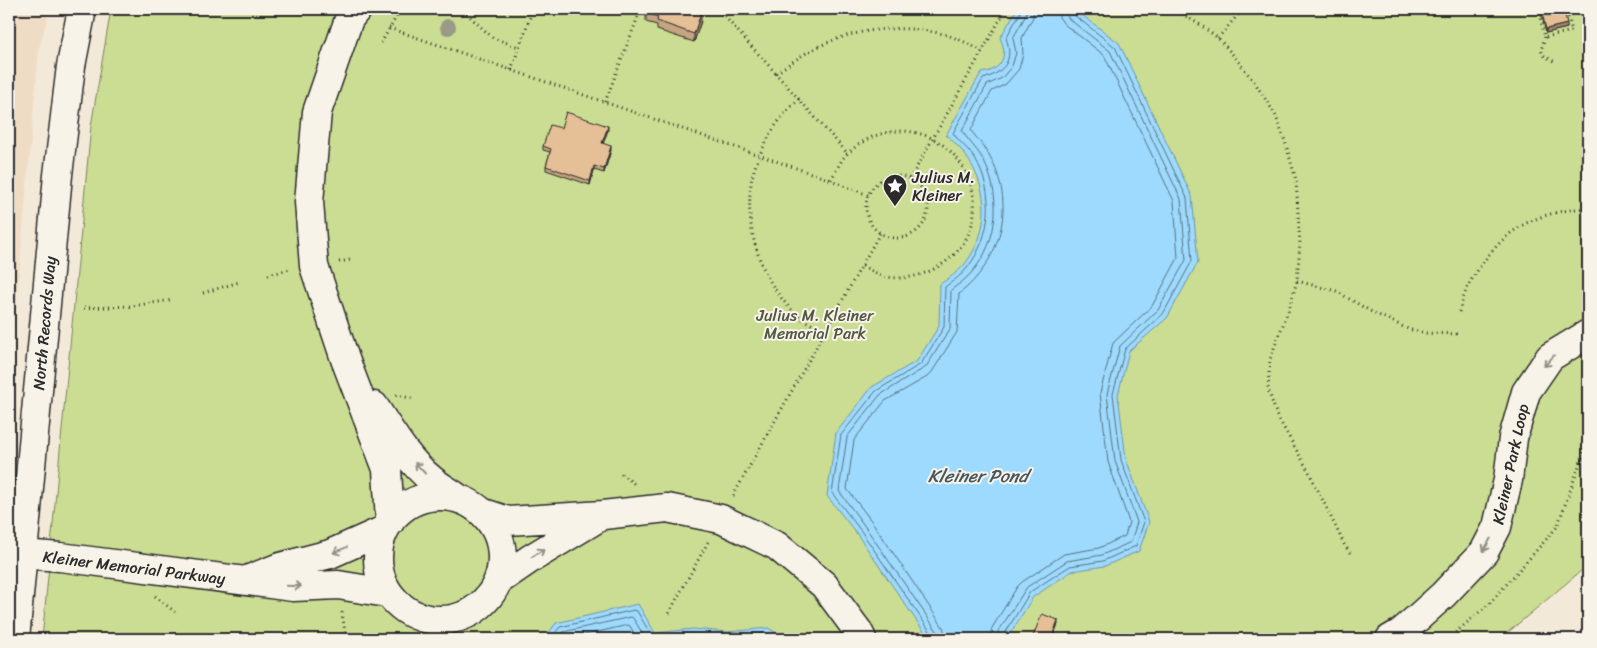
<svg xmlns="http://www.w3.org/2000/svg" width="1597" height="648" font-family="Sriracha,sans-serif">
  <rect width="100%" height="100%" fill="#f3e9d8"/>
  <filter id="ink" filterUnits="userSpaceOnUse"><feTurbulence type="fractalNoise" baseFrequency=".02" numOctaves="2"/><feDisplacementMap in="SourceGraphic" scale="10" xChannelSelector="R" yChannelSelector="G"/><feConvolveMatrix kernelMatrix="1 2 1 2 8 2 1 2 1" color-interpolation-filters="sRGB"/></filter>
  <g filter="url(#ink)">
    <path fill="#efdcc4" d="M9,9H50L39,49L9,385Z"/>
    <path fill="#cadd92" stroke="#7a845e" d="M111,9H1588V565L1500,639H42L91,126Z"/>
    <path fill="#9ddafe" stroke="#6f94aa" d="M1017,9H1074L1119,43L1192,196L1198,262L1167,318L1129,351L1118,395L1126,459L1149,522L1139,551L1105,566L1072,571L1033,597L1007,639H929L857,534L827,496L836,433L872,387L917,361L939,326L940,284C948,279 957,273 964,265C998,223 986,167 946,135L981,73C1001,71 1009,56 1000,38Z
      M638,604L655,633L693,629L727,632L768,628L787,639H544L556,623Z"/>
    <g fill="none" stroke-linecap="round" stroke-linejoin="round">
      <path stroke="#59717f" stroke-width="1" d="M550,639L560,627L634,610L637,611L651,635L655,637L693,634L728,637L766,633L777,639
        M558,639L563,632L631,617L633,618L646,639
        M567,639L628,625L630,626L637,639
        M933,639L932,634L861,531L832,493L841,435L876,391L921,364L944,327L945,287C953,281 962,275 968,267C992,235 995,193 975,159C969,149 959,142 953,133L983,79C1005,72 1014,60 1006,38L1020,13L1021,9
        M939,639L937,631L866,528L839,491L847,437L880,395L926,367L950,329L951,290C958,285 966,279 972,272C1000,240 1002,192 981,156C975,147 967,139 962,131L987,85L1002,78L1012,66L1016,53L1013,38L1026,15L1027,9
        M947,639L943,627L873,523L847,489L854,440L885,401L927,377L932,372L957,332L959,294C998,263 1015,213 994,165C990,157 986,149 980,142C977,138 973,134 971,130L992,91L1006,84L1019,69L1023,54L1022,38L1033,17L1034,9
        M989,639L992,628L1017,587L1022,582L1064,554L1099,548L1125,536L1129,522L1108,462L1100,393L1113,343L1152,306L1178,258L1174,201L1104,55L1064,24L1059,17L1058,9
        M997,639L998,632L1027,587L1067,561L1102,555L1131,542L1137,522L1115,461L1107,394L1120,346L1158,310L1186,260L1181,199L1110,51L1069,19L1066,14V9
        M1003,639L1004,635L1030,592L1070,566L1103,561L1136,546L1144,522L1121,460L1113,394L1125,349L1163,314L1192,261L1187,198L1115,47L1074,15L1072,9"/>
      <defs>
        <path id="street" d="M357,9L349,19L317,112L309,202L314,266L345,359L387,469L390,522
          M374,406C391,432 408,461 432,480C440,487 450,492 458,498
          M378 558a62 62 0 1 1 124 0a62 62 0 1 1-124 0Z
          M484,513L508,521L603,515L667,508L721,519L777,546L824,585L858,631L862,639
          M9,553L60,557L293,587L338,585L387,593
          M247,580L280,567L330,554L384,530
          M498,581L530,559L596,519
          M1390,639L1402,632L1443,595L1484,552L1497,527L1508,480L1513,438L1526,392L1550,357L1588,334"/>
        <path id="secondary" d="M15,639L58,175L71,66L82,9"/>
      </defs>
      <use href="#street" stroke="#2b2b2b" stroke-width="31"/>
      <use href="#secondary" stroke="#2b2b2b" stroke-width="31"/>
      <path stroke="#2b2b2b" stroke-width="3" stroke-dasharray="1 4" stroke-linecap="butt" d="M464,9L467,14L493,38L519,47
        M718,9L848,154
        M1173,9L1199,24L1218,38L1234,56L1255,83L1275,114L1285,141L1296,180L1300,244L1297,281L1289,309L1270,359L1268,389L1277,416L1309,472L1344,544L1350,553
        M1538,9L1545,37L1572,31L1566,9
        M389,28L831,180
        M1545,37L1541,50L1543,55L1555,62
        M1218,38L1243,9
        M381,43L401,9
        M511,70L533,9
        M776,73C788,65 800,56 812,50C852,28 903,23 947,35C959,39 971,45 982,51
        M799,99C793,105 786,111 781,118C769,134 753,164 751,184C744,231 763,288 801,318C808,323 817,327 824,332
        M605,102L641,9
        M866 207a31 31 0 1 1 62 0a31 31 0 1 1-62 0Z
        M910,179L1006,9
        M339,262L350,260
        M862,266C868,269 875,273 883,276C902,281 924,276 941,265C1015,217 954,104 872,137C862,142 849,150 842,160C838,166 835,173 831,180L868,195
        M268,275L290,269
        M1297,281L1336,291L1370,311L1408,329L1426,333L1458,334
        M203,293L239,282
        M84,308L132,306L172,300
        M1459,312C1462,303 1464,294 1468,286C1479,266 1496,243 1515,230C1534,216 1565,209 1588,208
        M396,395L415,399
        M621,474L636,485
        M733,496L880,233
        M155,596L175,612
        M342,612L346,639
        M669,613L708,542
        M1448,639L1490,603L1557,527L1588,441"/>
      <use href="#street" stroke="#f7f3e8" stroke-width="28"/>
      <use href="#secondary" stroke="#f7f3e8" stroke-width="28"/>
    </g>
    <circle fill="#9b9987" cx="448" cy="27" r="8"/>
    <path fill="#c5a481" stroke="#2b2b2b" d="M1540,9H1564L1567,28L1546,33Z
      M646,13L701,21L694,42L657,30V25L646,22Z
      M561,128L608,130L603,143L611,150L604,173L594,170L590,185L546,170V166L550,152L543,150V146Z
      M1058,624L1052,639H1033V636Z"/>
    <path fill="#a08669" stroke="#2b2b2b" d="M701,13V21L694,42V34Z
      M1567,24V28L1546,33V29Z
      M608,126V130L602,147V143Z
      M611,146V150L604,173V169Z
      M594,166V170L590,185V181Z
      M1058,620V624L1052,639H1051Z"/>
    <path fill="#e5bf96" stroke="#2b2b2b" d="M648,9H689L701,13L694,34L657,21L658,17L646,13Z
      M1541,9H1564L1567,24L1546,29Z
      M566,112L608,126L602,143L611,146L604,169L594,166L590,181L546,166L551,149L543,146L550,125L561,128Z
      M1042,614L1058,620L1051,639H1041L1033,636Z"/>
    <defs><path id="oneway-shaft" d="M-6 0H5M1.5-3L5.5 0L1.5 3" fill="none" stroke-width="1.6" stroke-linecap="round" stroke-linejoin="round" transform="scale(1.25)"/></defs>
    <g stroke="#918f8a">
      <use href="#oneway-shaft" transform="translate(1549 361) rotate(132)"/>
      <use href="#oneway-shaft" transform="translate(420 468) rotate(-133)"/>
      <use href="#oneway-shaft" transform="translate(1487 545) rotate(119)"/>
      <use href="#oneway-shaft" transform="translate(340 550) rotate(157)"/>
      <use href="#oneway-shaft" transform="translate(538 553) rotate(-32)"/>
      <use href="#oneway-shaft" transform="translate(294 586) rotate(2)"/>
    </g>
  </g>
  <defs>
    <symbol id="sight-pin" viewBox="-11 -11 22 30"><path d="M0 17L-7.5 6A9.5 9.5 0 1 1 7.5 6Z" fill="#2b2b2b" stroke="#f7f3e8"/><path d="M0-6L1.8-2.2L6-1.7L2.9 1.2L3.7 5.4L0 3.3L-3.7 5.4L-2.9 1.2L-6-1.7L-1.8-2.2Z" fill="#fff"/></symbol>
  </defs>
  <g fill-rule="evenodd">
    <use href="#sight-pin" x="881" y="172" width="28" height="38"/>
  </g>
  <g text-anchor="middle" stroke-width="4" stroke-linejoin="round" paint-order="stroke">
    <g font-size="16" fill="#2b2b2b" stroke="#f7f3e8" text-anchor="start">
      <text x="912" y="183">Julius M.<tspan x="912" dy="18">Kleiner</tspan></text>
    </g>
    <g font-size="16" fill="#535845" stroke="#f7f3e8">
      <text x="815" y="321">Julius M. Kleiner<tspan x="815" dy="18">Memorial Park</tspan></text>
    </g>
    <g font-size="16" fill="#2b2b2b" stroke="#f7f3e8">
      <text transform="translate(44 323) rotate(-85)" y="6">North Records Way</text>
      <text transform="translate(1510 464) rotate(-78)" y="6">Kleiner Park Loop</text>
      <text transform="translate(134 567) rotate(7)" y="6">Kleiner Memorial Parkway</text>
    </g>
    <g font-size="18" font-style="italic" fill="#485760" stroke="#f7f3e8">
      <text x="978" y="482">Kleiner Pond</text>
    </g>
  </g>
  <rect width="1597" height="648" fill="none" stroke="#f7f3e8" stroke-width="30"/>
  <rect x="15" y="15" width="1567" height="618" fill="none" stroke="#2b2b2b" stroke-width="2" filter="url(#ink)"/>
</svg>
